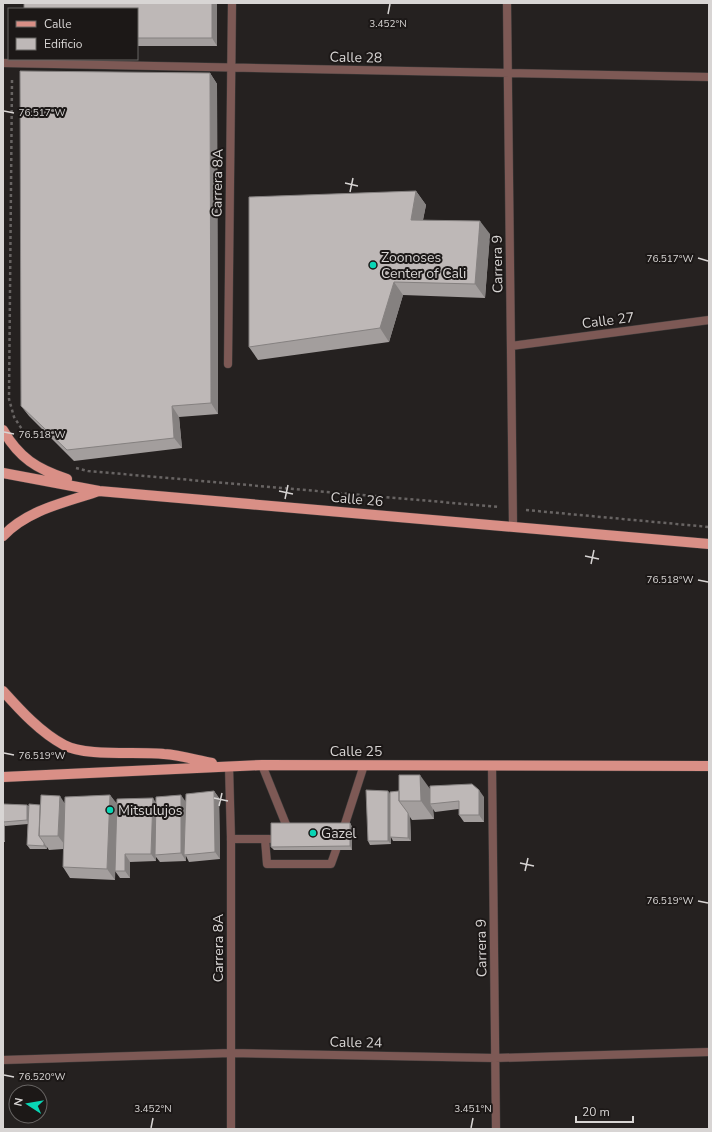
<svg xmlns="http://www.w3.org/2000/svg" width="712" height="1132" font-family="'Nunito Sans',sans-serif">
  <rect width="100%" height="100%" fill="#252120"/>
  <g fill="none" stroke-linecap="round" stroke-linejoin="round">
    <defs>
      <path id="service" d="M262,765L287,827
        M344,827L364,765
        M231,839H269
        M265,839L267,864H331L336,850"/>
      <path id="minor" d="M507,3L513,526
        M3,63L709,77
        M511,346L709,320
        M228,364L232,3
        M229,766L231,839V1129
        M492,766L496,1129
        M3,1060L231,1053L495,1058L709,1052"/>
      <path id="primary" d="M3,430C19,458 37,469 67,479
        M3,473L99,491L709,544
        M3,536C27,510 66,502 99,491
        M3,691C21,711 40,732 64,745C86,757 138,751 164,754C180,755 196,760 212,763
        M3,777L262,765L709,766"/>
    </defs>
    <use href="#service" stroke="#423e3d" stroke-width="9"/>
    <use href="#minor" stroke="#423e3d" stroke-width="9"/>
    <use href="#primary" stroke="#423e3d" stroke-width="11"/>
    <path stroke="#686463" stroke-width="2.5" stroke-dasharray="3 3" stroke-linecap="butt" d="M12,80L9,399L14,417L25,434
      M76,468L88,471L499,507
      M526,510L709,527"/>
    <use href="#service" stroke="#7d5955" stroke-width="8"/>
    <use href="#minor" stroke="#7d5955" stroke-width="8"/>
    <use href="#primary" stroke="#d98f86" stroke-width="10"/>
  </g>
  <path fill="#a39e9d" d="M24,3H217V46H137V9Z
    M210,73L217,84L218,414L179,417L182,448L74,461L29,416L21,406Z
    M416,191L426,205L423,220L490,234L485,298L403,295L389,342L258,360L249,347Z
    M430,789L484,797V822H464L459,815V809L435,812L433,809L434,819L412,820L410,817L411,841H393L391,837V844L370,845L368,841L390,794L399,791Z
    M214,791L219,798L220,859L189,862L186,856V861L160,862L156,857V861L130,862V878H120L115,871V880L70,878L63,867V849L49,850L47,847V849H30L27,845L28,824L5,826V842H3V804L29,806L40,805L65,803L110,795L117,805L156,802H186Z
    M350,823L352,827V850H274L271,847Z"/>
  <path fill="#858180" d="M212,3H217V46L212,38Z
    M210,73L217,84L218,414L211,403Z
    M416,191L426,205L420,234L411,220Z
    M480,221L490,234L485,298L475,284Z
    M394,282L403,295L389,342L380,328Z
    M172,406L179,417L182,448L174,438Z
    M420,775L433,793L430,804L433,809L434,819L421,801Z
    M479,790L484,797V822L479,815Z
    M214,791L219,798L220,859L215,852Z
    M388,791L391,795V844L388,841Z
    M110,795L118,805L115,880L107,869Z
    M181,795L186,802L184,855L186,856V861L181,853Z
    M60,796L69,810L68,849L58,836Z
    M153,798L158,806L155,855L156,857V861L151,854Z
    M27,805L30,808L29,824L27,820Z
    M408,813L410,817L411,841L408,838Z
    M3,823L5,826V842L3,838Z
    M350,823L352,827V850L350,846Z
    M44,843L47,847V849L44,846Z
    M125,854L130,862V878L125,871Z"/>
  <path fill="#beb8b7" stroke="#858180" d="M24,3H212V38H137V9H24Z
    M20,71L210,73L211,403L172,406L174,438L67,450L21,406Z
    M416,191L411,220L480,221L475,284L394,282L380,328L249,347V197Z
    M399,775H420L421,801H399Z
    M472,784L479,790V815H459V801L430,804V786Z
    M366,790L388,791V841H368Z
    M214,791L215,852L184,855L186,794Z
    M399,791V801L408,813V838L390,837V792Z
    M41,795L60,796L58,836H39Z
    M110,795L107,869L63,867L65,797Z
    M181,795V853L155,855L156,797Z
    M153,798L151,854H125V871H115L117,799Z
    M3,804L27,805V820L3,822Z
    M29,804L40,805L39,836L44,843V846L27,845Z
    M271,823H350V846L271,847Z"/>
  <path fill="none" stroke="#d8d5d4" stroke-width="1.5" d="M388,14L390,4M4,111L14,113M345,183L358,186M350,192L353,178M698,258L708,261M4,432L14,434M279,491L293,494M285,499L288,485M585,556L599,559M591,564L594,550M698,580L708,582M4,753L14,755M214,798L228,801M219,806L222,793M520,863L534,866M525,871L528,858M698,901L708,903M4,1075L14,1077M151,1128L153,1118M471,1128L473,1118"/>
  <g fill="#09d5b5" stroke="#1c1817" stroke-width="1.5">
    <circle cx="373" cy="265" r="4"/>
    <circle cx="110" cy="810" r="4"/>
    <circle cx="313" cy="833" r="4"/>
  </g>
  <g text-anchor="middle" stroke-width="4" stroke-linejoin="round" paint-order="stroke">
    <g font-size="14" fill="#d8d5d4" stroke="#1c1817">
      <text transform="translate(356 57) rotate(1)" y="5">Calle 28</text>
      <text transform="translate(217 183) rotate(-89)" y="5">Carrera 8A</text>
      <text transform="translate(497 264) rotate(-91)" y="5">Carrera 9</text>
      <text transform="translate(608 320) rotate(-7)" y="5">Calle 27</text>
      <text transform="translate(357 499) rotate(5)" y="5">Calle 26</text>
      <text x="356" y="756">Calle 25</text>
      <text transform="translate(218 948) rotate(-90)" y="5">Carrera 8A</text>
      <text transform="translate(481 948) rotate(-91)" y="5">Carrera 9</text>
      <text transform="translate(356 1042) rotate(1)" y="5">Calle 24</text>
    </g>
    <g font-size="14" fill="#d8d5d4" stroke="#1c1817" text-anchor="start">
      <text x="381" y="262">Zoonoses<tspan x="381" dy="16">Center of Cali</tspan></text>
      <text x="118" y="815">Mitsulujos</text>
      <text x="321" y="838">Gazel</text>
    </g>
  </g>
  <g font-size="10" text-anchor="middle" fill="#d8d5d4" stroke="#1c1817" stroke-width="4" stroke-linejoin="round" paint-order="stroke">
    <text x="388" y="27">3.452°N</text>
    <text x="42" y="116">76.517°W</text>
    <text x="670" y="262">76.517°W</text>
    <text x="42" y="438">76.518°W</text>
    <text x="670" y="583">76.518°W</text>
    <text x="42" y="759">76.519°W</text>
    <text x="670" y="904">76.519°W</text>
    <text x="42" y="1080">76.520°W</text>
    <text x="153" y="1112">3.452°N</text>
    <text x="473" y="1112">3.451°N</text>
  </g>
  <rect width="712" height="1132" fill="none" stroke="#d8d5d4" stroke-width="8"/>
  <rect x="8" y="8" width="130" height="52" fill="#1c1817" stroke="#676463"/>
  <rect x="16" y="21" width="20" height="6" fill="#d98f86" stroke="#676463"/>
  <text x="44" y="28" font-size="12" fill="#d8d5d4">Calle</text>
  <rect x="16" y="38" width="20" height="12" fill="#beb8b7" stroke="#676463"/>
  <text x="44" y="48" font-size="12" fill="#d8d5d4">Edificio</text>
  <g transform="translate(28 1104) rotate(282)"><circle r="19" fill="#1c1817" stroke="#676463"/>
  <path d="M0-3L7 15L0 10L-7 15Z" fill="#09d5b5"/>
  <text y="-6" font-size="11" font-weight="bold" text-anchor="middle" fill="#d8d5d4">N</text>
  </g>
  <path d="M576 1116v6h57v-6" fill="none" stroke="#d8d5d4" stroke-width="2"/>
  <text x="582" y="1116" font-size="12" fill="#d8d5d4" stroke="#1c1817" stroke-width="3" paint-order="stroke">20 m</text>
</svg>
